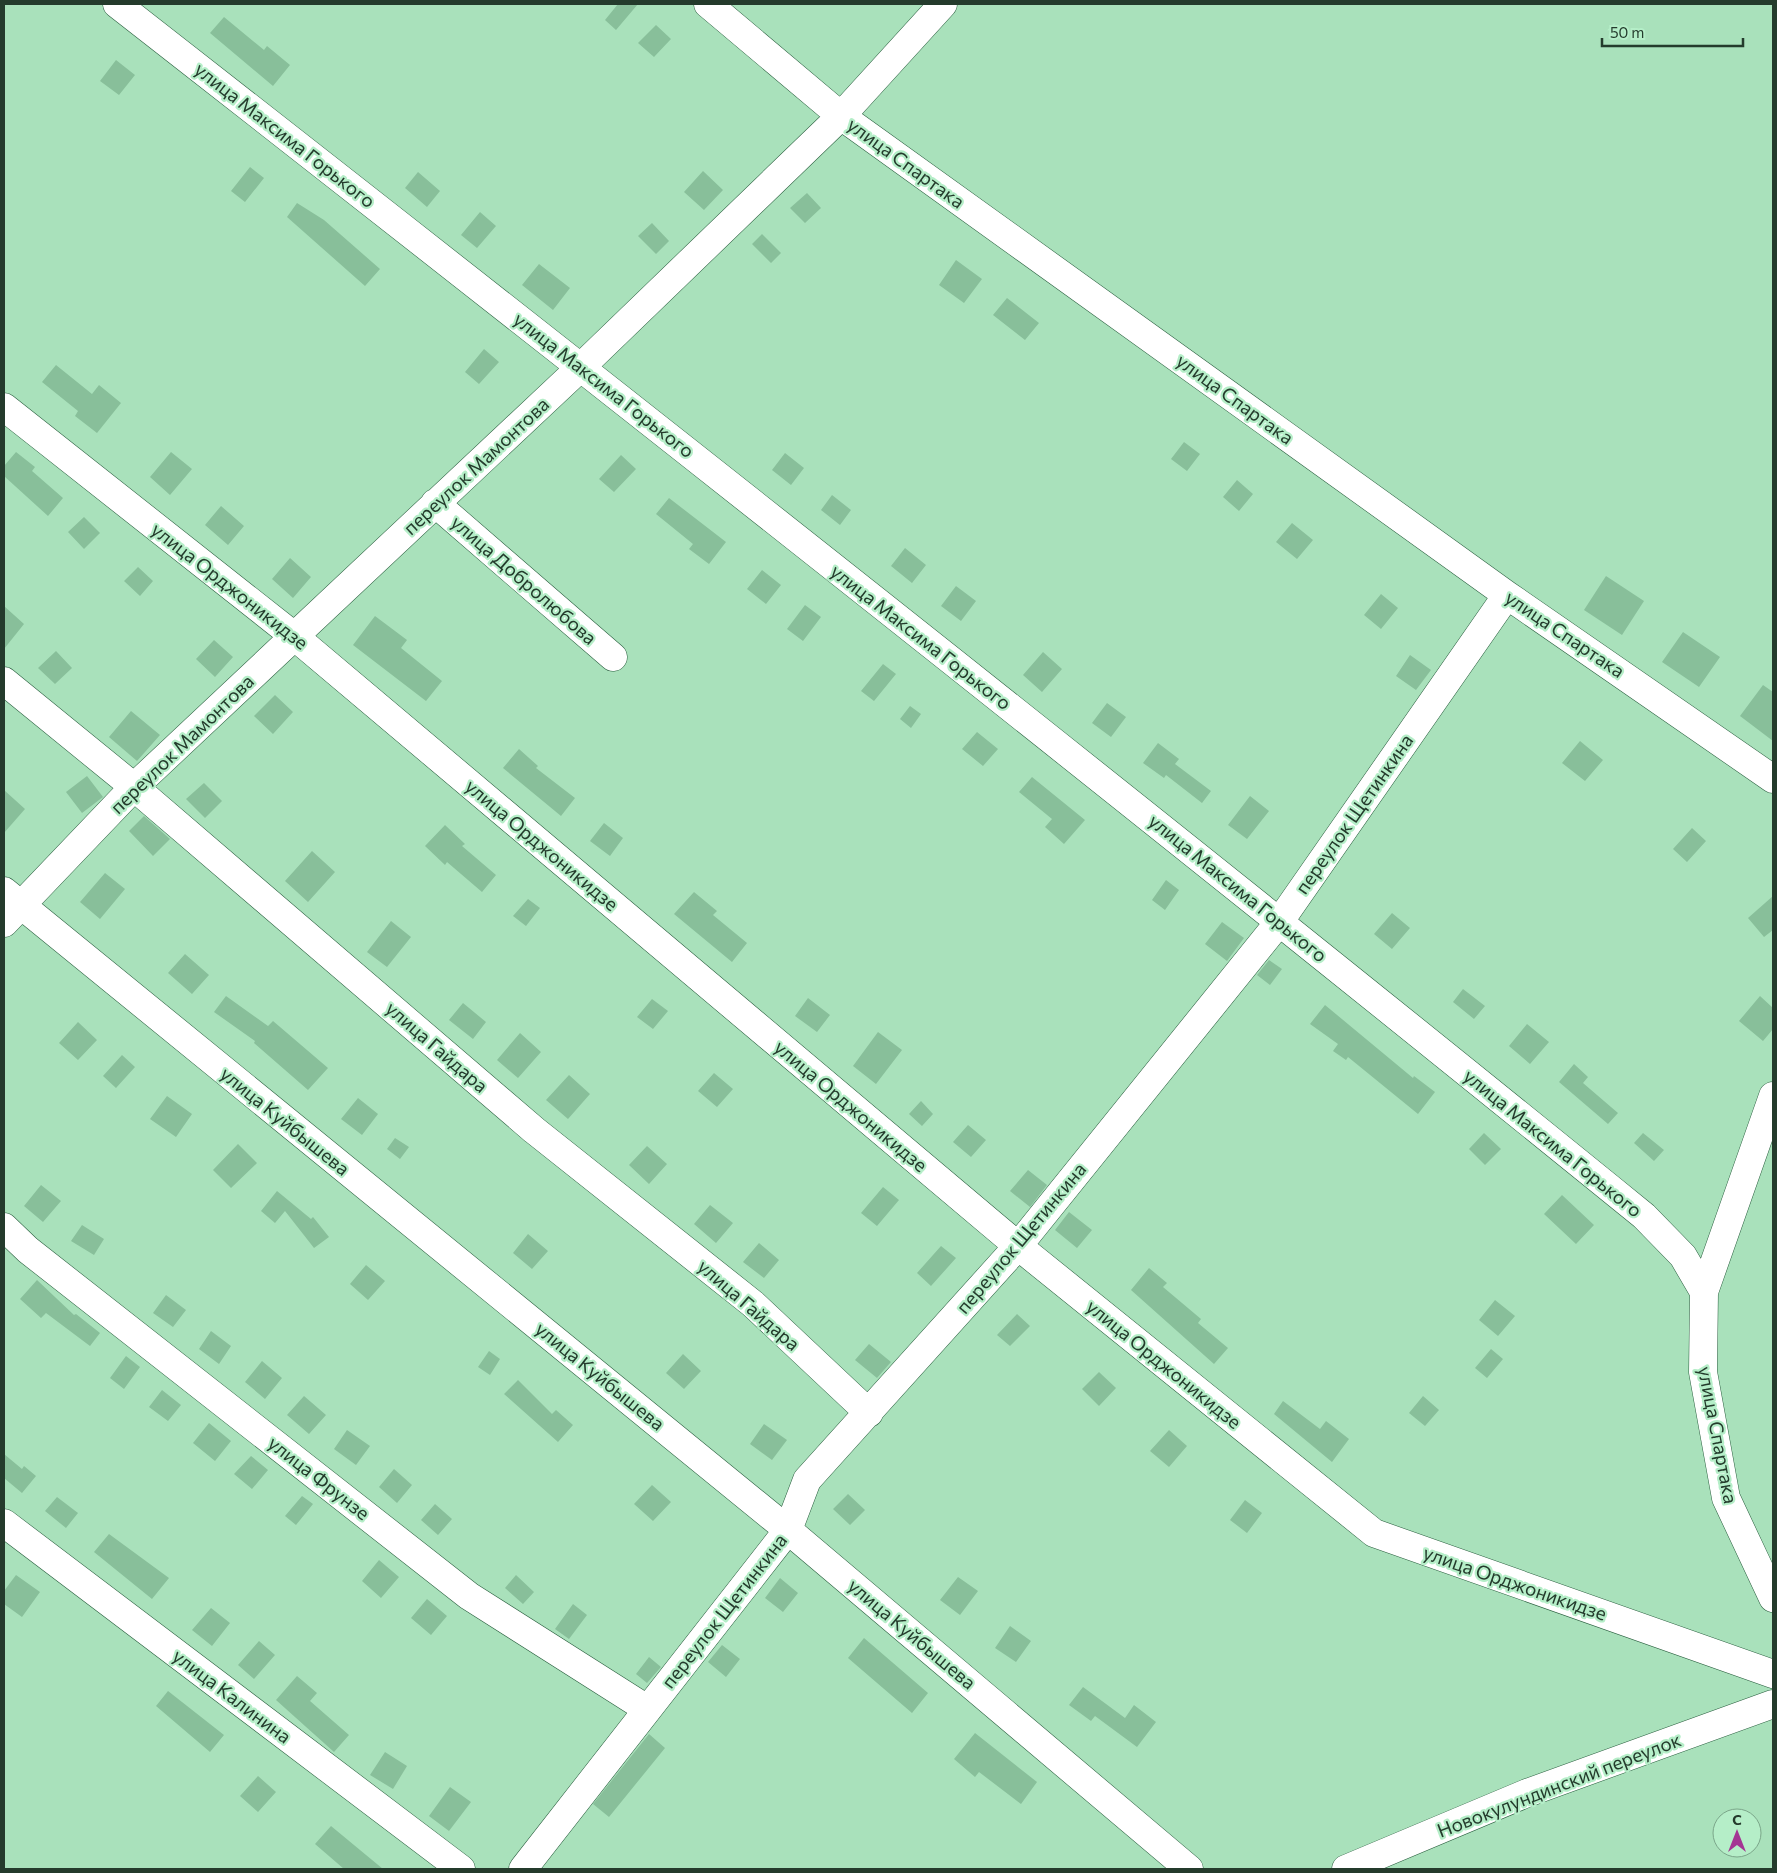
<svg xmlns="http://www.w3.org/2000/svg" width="1777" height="1873" font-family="Commissioner,sans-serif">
  <rect width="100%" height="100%" fill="#a9e1bb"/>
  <path fill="#88bf9a" d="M618,4H638L616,30L605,20Z
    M224,17L264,50L267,46L290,65L273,86L210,33Z
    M656,25L671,39L654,57L638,43Z
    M116,60L135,75L119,95L100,81Z
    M250,167L264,178L245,202L231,191Z
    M703,171L723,190L704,210L684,192Z
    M418,172L440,191L427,207L405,188Z
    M807,193L821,208L805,223L790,208Z
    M297,203L324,220L380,269L365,286L287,217Z
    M480,212L496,226L477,248L461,235Z
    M652,223L669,241L656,254L638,236Z
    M762,234L781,253L771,263L752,244Z
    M956,260L982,279L964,303L939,285Z
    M539,264L570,288L553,310L522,285Z
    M1007,298L1039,323L1025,340L993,315Z
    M484,349L499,362L479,384L465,372Z
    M56,365L92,394L99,385L121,403L97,433L75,416L78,411L42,382Z
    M1184,442L1200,454L1187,471L1171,459Z
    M16,452L35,467L32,471L63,498L48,516L4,476V466Z
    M171,452L192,469L170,495L150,477Z
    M785,453L804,468L791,485L772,470Z
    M621,455L636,469L614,492L599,479Z
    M1237,480L1253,494L1239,511L1223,497Z
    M832,495L851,510L840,525L821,510Z
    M669,498L726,542L709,564L689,549L693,544L656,514Z
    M221,506L244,526L228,545L205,525Z
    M84,517L100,533L84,549L68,532Z
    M1292,523L1313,540L1297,559L1276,542Z
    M905,548L926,565L912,583L891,566Z
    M290,558L311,577L293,598L272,579Z
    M138,567L153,581L140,596L124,581Z
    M762,570L781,585L766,604L747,589Z
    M1606,576L1644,601L1622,635L1584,610Z
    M956,586L976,601L961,621L941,606Z
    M1381,594L1398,608L1381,629L1364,615Z
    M805,605L821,617L803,641L787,629Z
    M4,606L24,624L4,649Z
    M375,616L407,640L401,648L442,681L426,701L353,645Z
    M1683,632L1720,657L1699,687L1662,662Z
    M214,640L233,657L215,677L196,659Z
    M56,651L72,668L55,684L38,668Z
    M1043,652L1062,669L1042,692L1023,675Z
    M1410,655L1431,670L1416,690L1396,676Z
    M883,664L896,674L874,701L861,691Z
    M1763,685L1773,692V741L1740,716Z
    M275,695L293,712L273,734L254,716Z
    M1107,703L1126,717L1111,737L1092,723Z
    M910,706L921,714L911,728L900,719Z
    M131,711L160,735L137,761L109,737Z
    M977,732L998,749L983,766L962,749Z
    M1580,741L1603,760L1585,781L1562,763Z
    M1158,743L1179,759L1175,764L1211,791L1202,803L1166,775L1164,778L1143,763Z
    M519,749L538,766L536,768L575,798L561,816L503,768Z
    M87,776L103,797L82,813L66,792Z
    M1032,777L1085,820L1064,844L1045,827L1052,819L1019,792Z
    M204,783L222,801L205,818L186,799Z
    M4,790L25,809L4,833Z
    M1250,796L1269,811L1247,839L1228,825Z
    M144,816L170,839L153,856L129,831Z
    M604,823L623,838L610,856L590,841Z
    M445,825L465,844L462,846L496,875L482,892L447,862L445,865L425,846Z
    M1692,828L1706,841L1687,862L1673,849Z
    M312,851L335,872L308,902L285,881Z
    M105,873L125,889L100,919L80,902Z
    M1166,880L1179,890L1165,910L1152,900Z
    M694,892L717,911L713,915L747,943L732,962L674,914Z
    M1773,896V930L1764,937L1748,918Z
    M528,899L540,908L526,926L513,916Z
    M1392,913L1410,928L1392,949L1374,934Z
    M391,921L411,937L387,967L367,952Z
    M1222,922L1244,938L1227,961L1205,944Z
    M185,954L209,975L192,994L168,973Z
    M1269,960L1282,969L1270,985L1257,975Z
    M1463,989L1485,1006L1474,1019L1453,1002Z
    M226,996L268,1026L273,1021L328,1068L308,1090L254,1043L255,1041L214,1012Z
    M1760,996L1773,1008V1029L1763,1041L1739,1021Z
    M808,998L830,1015L817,1032L795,1016Z
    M652,999L668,1011L653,1029L637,1017Z
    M463,1003L486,1022L473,1039L449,1020Z
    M1325,1005L1413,1078L1414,1076L1435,1092L1418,1114L1348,1057L1346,1060L1333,1051L1338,1044L1310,1024Z
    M78,1022L97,1040L78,1060L59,1043Z
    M1527,1024L1549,1042L1530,1064L1509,1046Z
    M878,1032L902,1050L876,1084L853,1066Z
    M520,1033L541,1052L518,1078L497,1060Z
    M122,1055L135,1067L116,1088L103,1076Z
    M1574,1064L1588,1077L1583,1083L1618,1113L1608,1124L1559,1082Z
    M714,1073L733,1089L717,1107L698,1091Z
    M569,1075L590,1094L568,1119L546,1100Z
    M167,1096L192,1114L176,1137L150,1119Z
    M358,1098L378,1114L362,1135L341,1119Z
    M921,1101L933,1114L922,1126L909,1114Z
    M968,1125L986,1140L971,1157L953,1142Z
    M1484,1133L1501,1149L1485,1165L1469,1149Z
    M1643,1133L1664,1150L1654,1161L1634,1143Z
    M395,1138L409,1147L400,1159L387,1149Z
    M238,1144L257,1163L231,1188L213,1170Z
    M647,1146L667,1164L649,1184L629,1165Z
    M1028,1170L1047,1185L1030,1207L1010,1191Z
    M41,1185L61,1201L43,1222L24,1206Z
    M883,1187L899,1200L877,1226L861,1213Z
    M277,1191L311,1219L313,1217L329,1237L314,1248L285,1211L275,1223L261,1211Z
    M1562,1195L1594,1225L1576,1244L1544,1214Z
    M710,1205L733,1223L716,1243L694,1224Z
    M1069,1212L1092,1230L1077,1248L1055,1230Z
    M82,1225L104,1239L94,1255L71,1241Z
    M528,1234L548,1251L532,1269L513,1253Z
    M759,1243L779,1260L764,1278L743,1262Z
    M941,1246L956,1258L931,1286L917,1273Z
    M366,1265L385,1281L368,1300L350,1284Z
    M1149,1268L1167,1283L1163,1287L1201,1319L1198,1323L1228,1348L1214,1364L1131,1290Z
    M37,1280L74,1315L76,1314L100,1333L90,1346L46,1313L41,1318L20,1299Z
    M166,1295L186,1310L173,1327L153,1313Z
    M1495,1300L1515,1316L1498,1336L1479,1320Z
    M1017,1314L1030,1326L1010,1346L997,1335Z
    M211,1331L231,1346L219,1364L199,1349Z
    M869,1344L891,1362L877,1378L855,1360Z
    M1491,1349L1503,1359L1487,1378L1475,1368Z
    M489,1351L500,1359L490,1375L478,1367Z
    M683,1354L701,1371L684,1389L666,1373Z
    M126,1356L140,1367L124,1389L110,1378Z
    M262,1361L282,1378L265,1399L245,1382Z
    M1099,1372L1116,1388L1099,1406L1082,1389Z
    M518,1380L552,1414L556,1410L573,1425L558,1442L504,1394Z
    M162,1390L181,1405L168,1421L149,1407Z
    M304,1396L326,1415L309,1434L287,1415Z
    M1423,1396L1439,1410L1425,1426L1409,1413Z
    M1283,1401L1320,1429L1326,1421L1349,1439L1332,1462L1274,1414Z
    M209,1423L231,1441L215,1461L193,1443Z
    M764,1424L787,1440L772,1460L750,1444Z
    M347,1430L370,1446L356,1465L334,1449Z
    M1169,1430L1187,1446L1169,1467L1150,1451Z
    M4,1454L22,1469L24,1466L36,1476L22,1493L4,1478Z
    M251,1456L268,1470L252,1489L234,1474Z
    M394,1469L412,1485L397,1503L379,1487Z
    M652,1485L671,1502L653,1521L634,1504Z
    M848,1494L865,1510L850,1525L833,1509Z
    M302,1496L313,1504L296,1525L285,1516Z
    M57,1497L78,1513L66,1528L45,1511Z
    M1245,1500L1262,1513L1247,1533L1230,1520Z
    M435,1504L452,1519L438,1535L421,1520Z
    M109,1534L169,1578L152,1599L94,1552Z
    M379,1560L399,1577L381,1598L362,1581Z
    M16,1575L40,1592L22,1617L4,1604V1591Z
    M516,1575L534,1592L523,1604L505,1588Z
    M958,1577L978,1591L960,1615L940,1600Z
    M780,1578L798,1593L783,1612L765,1598Z
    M427,1599L447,1616L431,1635L411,1618Z
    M573,1604L587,1615L569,1639L555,1629Z
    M211,1608L230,1623L212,1646L192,1630Z
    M1010,1626L1031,1641L1016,1662L995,1648Z
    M864,1638L928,1693L912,1713L848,1658Z
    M259,1641L275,1655L254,1679L238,1665Z
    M722,1645L740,1659L726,1677L708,1662Z
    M649,1657L661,1667L647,1683L636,1674Z
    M297,1676L317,1693L310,1701L349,1735L334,1752L276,1700Z
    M1083,1687L1125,1718L1134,1705L1156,1722L1137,1747L1095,1716L1091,1721L1069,1705Z
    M168,1691L224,1735L210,1752L156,1706Z
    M975,1733L1037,1782L1021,1804L979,1772L975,1777L954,1759Z
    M649,1734L665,1748L609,1817L593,1804Z
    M385,1752L407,1766L393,1789L370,1775Z
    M258,1776L276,1792L258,1812L240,1796Z
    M450,1787L471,1802L449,1831L429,1816Z
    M331,1826L360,1850L383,1869H344L315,1844Z"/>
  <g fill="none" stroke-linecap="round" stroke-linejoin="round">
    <defs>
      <path id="minor" d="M117,4C629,404 1139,806 1644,1216L1683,1256L1704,1292
        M708,4L841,116L1507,595L1773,779
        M4,407L294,636L1018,1246L1374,1533L1773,1674
        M435,503L613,657
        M4,681L134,787L534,1130L753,1304L869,1413
        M4,891L788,1530L1189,1869
        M4,923L134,787L581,367L841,116L943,4
        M1773,1096L1704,1292L1703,1372L1726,1498L1773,1598
        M4,1227L28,1250L469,1596L647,1709
        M4,1523L461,1869
        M523,1869L788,1530L807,1480L1018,1246L1280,921L1507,595
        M1346,1869L1527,1793L1773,1704"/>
    </defs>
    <use href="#minor" stroke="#295e3e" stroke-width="29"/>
    <use href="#minor" stroke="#fff" stroke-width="28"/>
  </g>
  <g text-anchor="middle" stroke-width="4.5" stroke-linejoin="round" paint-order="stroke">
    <g font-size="19" fill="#243b2c" stroke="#b5eec8">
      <text transform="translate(285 135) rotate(38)" y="7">улица Максима Горького</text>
      <text transform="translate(906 163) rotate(36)" y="7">улица Спартака</text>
      <text transform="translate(604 385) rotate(38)" y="7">улица Максима Горького</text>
      <text transform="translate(1235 399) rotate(36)" y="7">улица Спартака</text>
      <text transform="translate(476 466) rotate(-43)" y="7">переулок Мамонтова</text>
      <text transform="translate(524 580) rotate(41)" y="7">улица Добролюбова</text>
      <text transform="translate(230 586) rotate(38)" y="7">улица Орджоникидзе</text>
      <text transform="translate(1565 634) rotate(34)" y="7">улица Спартака</text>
      <text transform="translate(921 637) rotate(38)" y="7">улица Максима Горького</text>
      <text transform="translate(182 744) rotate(-44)" y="7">переулок Мамонтова</text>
      <text transform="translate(1354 814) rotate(-55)" y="7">переулок Щетинкина</text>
      <text transform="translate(542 845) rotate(40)" y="7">улица Орджоникидзе</text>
      <text transform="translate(1238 888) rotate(39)" y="7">улица Максима Горького</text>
      <text transform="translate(437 1047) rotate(41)" y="7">улица Гайдара</text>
      <text transform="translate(851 1106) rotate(40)" y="7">улица Орджоникидзе</text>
      <text transform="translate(285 1121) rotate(39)" y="7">улица Куйбышева</text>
      <text transform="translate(1553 1143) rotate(39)" y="7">улица Максима Горького</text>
      <text transform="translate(1021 1238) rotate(-50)" y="7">переулок Щетинкина</text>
      <text transform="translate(749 1305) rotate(41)" y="7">улица Гайдара</text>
      <text transform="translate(1164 1364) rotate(39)" y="7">улица Орджоникидзе</text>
      <text transform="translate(600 1376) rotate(39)" y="7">улица Куйбышева</text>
      <text transform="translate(1718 1435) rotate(79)" y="7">улица Спартака</text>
      <text transform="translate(319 1478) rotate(38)" y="7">улица Фрунзе</text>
      <text transform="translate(1515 1583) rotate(19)" y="7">улица Орджоникидзе</text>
      <text transform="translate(724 1611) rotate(-52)" y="7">переулок Щетинкина</text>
      <text transform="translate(912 1634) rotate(40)" y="7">улица Куйбышева</text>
      <text transform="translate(232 1696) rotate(37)" y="7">улица Калинина</text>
      <text transform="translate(1559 1785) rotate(-21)" y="7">Новокулундинский переулок</text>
    </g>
  </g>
  <rect width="1777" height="1873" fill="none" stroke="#243b2c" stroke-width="10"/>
  <g transform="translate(1737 1833)"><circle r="24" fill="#b5eec8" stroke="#7ba68a"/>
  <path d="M0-4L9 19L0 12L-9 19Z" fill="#a43593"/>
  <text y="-8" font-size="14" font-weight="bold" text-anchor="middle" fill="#243b2c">С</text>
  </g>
  <path d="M1602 38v8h141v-8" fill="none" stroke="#243b2c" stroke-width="2.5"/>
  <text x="1610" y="38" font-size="15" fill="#243b2c" stroke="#b5eec8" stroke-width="4" paint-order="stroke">50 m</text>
</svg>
